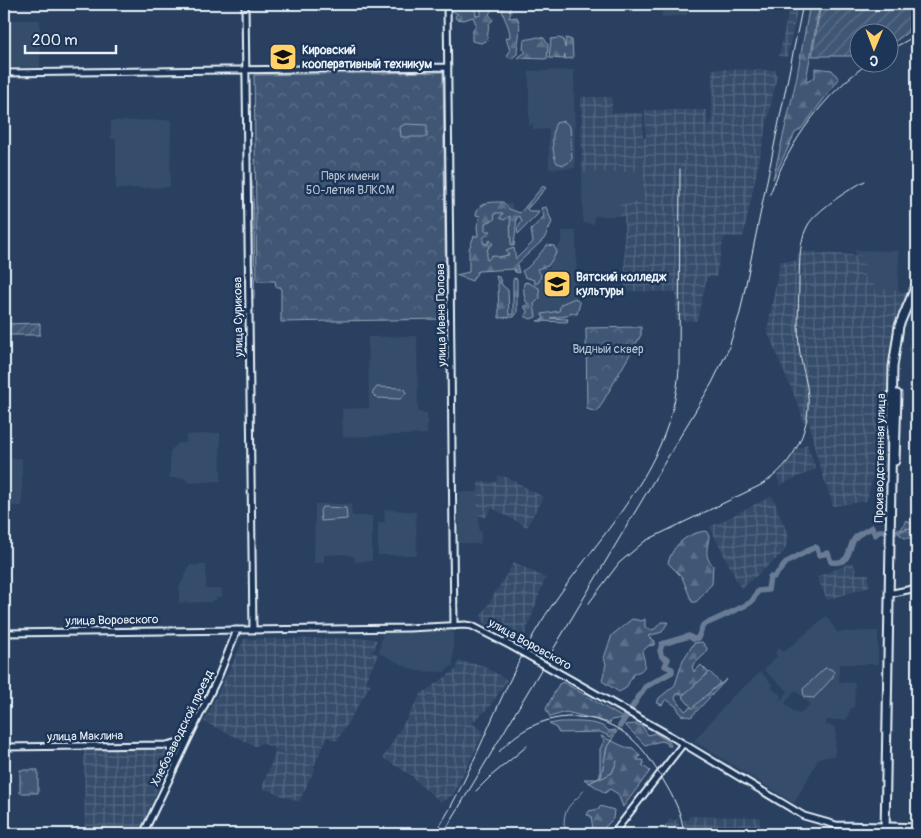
<svg xmlns="http://www.w3.org/2000/svg" width="921" height="838" font-family="Pangolin,sans-serif">
  <defs>
    <pattern id="industrial-grid" width="8" height="8" patternUnits="userSpaceOnUse" patternTransform="scale(1.25)"><rect width="8" height="8" fill="#364d6b"/><path d="M0 4h8M4 0v8" fill="none" stroke="#536781"/></pattern>
    <pattern id="forest-firs" width="22" height="20" patternUnits="userSpaceOnUse" patternTransform="scale(1.25)"><rect width="22" height="20" fill="#415774"/><path d="M5 1l3.5 6h-7zM16 11l3.5 6h-7z" fill="#5c7089"/></pattern>
    <pattern id="wetland-marsh" width="20" height="14" patternUnits="userSpaceOnUse" patternTransform="scale(1.25)"><rect width="20" height="14" fill="#415774"/><path d="M1 5h8M5 5V1M11 12h8M15 12V8" fill="none" stroke="#5c7089"/></pattern>
    <pattern id="park-crowns" width="20" height="18" patternUnits="userSpaceOnUse" patternTransform="scale(1.25)"><rect width="20" height="18" fill="#415774"/><path d="M2 6a3 3 0 1 1 6 0M12 15a3 3 0 1 1 6 0" fill="none" stroke="#5c7089"/></pattern>
    <pattern id="garden-furrows" width="10" height="10" patternUnits="userSpaceOnUse" patternTransform="scale(1.25)"><rect width="10" height="10" fill="#415774"/><path d="M-1 1l2-2M0 10L10 0M9 11l2-2" fill="none" stroke="#5c7089"/></pattern>
  </defs>
  <rect width="100%" height="100%" fill="#294061"/>
  <filter id="ink" filterUnits="userSpaceOnUse"><feTurbulence type="fractalNoise" baseFrequency=".02" numOctaves="2"/><feDisplacementMap in="SourceGraphic" scale="10" xChannelSelector="R" yChannelSelector="G"/><feConvolveMatrix kernelMatrix="1 2 1 2 8 2 1 2 1" color-interpolation-filters="sRGB"/></filter>
  <g filter="url(#ink)">
    <path fill="#364d6b" fill-rule="evenodd" d="M4,4H10V20H40V67H4Z
      M662,4H687V15L662,17Z
      M574,70L575,168L549,169V129L533,130V123L529,126V71Z
      M171,120L170,187L116,189V139H111V121Z
      M639,164H643V202L620,204V216H594V224L583,223L582,173L635,172Z
      M512,204L513,268L480,269L479,205Z
      M562,231H576L577,316L533,317V298L540,269L550,268L553,253L562,242Z
      M855,250L899,251L898,290H874L864,277V256H856Z
      M417,336L418,412L427,413V434L343,437L342,409L369,408L368,337Z
      M220,433L221,481L189,483L184,478H170V451L179,443H186V435Z
      M22,458V506H4V459Z
      M459,492H478L477,513L479,515V531H482L480,544L459,543Z
      M315,504H351L352,516H372V561L355,562V558L347,554L324,555V563H314Z
      M384,509L416,512L417,555H378V523L385,522Z
      M190,565H206V589H222V597H216V600H212L211,602L179,603V588Z
      M826,616L837,632L878,631V664H839V682L855,683L854,707L851,708L846,720H826V725L836,727L835,756L819,758L794,803L694,741L732,697L761,672L773,685L771,688L781,695L780,698L782,700L788,691L764,670L777,656L775,653L779,648L784,652ZM795,690L810,704L800,714L792,710L785,703Z
      M449,628L453,633V665L444,672L415,671L379,653L383,631Z"/>
    <path fill="url(#industrial-grid)" d="M790,4H799L787,57L779,56Z
      M712,69L775,70L777,76L743,237H724L716,277H707L697,321L676,320V292L625,291L624,216H620V204L643,202V164H639L635,172L582,173L581,97H612V113H643V138L646,137L645,110H707L708,129L712,121Z
      M799,251L864,256V277H874V289L898,290L908,294L895,333L889,471H874L867,501L833,506L816,454L809,422L802,421L801,412L767,331L780,261H796Z
      M807,444L816,469L780,485L777,476L798,449Z
      M497,476L507,477L543,497L527,527L492,508L485,518L477,514L478,482H497Z
      M772,496L789,537L784,552L741,589L710,527Z
      M514,562L545,578L522,644L485,624L481,616Z
      M853,562L857,574H869V587L827,600L817,577Z
      M367,638L377,640L374,650L370,651L378,655L365,681L371,684L337,741L327,737L314,766L308,763L315,768L299,802L262,788L276,750L306,762L262,743L255,746L204,722L244,639Z
      M458,661L482,665L507,680L490,706L472,723L484,732L453,795L441,802L420,785L412,776L383,758L421,694L457,669Z
      M164,747L169,748L172,756L138,834H85L84,749Z
      M689,816L760,817V834H658L671,818L674,821L678,818L680,833H685L684,820H688Z"/>
    <path fill="url(#forest-firs)" stroke="#94a4b6" d="M451,4H454L457,9L460,8L462,4H471L475,8L476,16L481,15V4H493L492,10L489,14L493,20L489,24L487,40L481,43L472,41V33L476,24L473,17L464,20L456,19L455,16L458,14L452,11Z
      M502,4H509L511,12L509,18L517,17C523,27 517,43 517,54L511,59L507,56L510,51L506,38L510,37C510,24 501,17 502,4Z
      M810,4H820L806,80L807,82L815,77V68L832,70L839,79L801,129L795,133L773,179L796,81Z
      M538,37L544,38L548,45L547,59L517,58L526,52L523,49L524,40Z
      M558,38L563,39L565,48L566,38L572,40L573,58L565,59V54L564,59L549,58L551,39Z
      M250,173C255,181 255,282 254,298L252,299Z
      M543,186L546,188L527,209L529,211H539L537,215L518,234L517,229L522,221L519,216L517,217L514,246L511,245L510,216L504,220L500,218L503,213H495L494,220L485,223V231H491L483,238V243L487,244L490,240L493,244L488,248L486,259L488,260L492,255L498,257L509,255L506,251L514,248L516,259L533,242L531,230L544,216L541,208L546,207L552,222L544,239L517,264L519,273L515,272L514,269L478,271L472,281L456,275L469,272V249L474,236H478L477,226L480,216L476,215C478,201 492,202 503,202L509,209L520,213Z
      M547,245L554,246L557,252L548,266L537,269L541,275L539,282L535,284L534,280L525,277L522,271C529,269 541,252 547,245Z
      M496,276L499,277L502,285L508,290L509,315L513,314V280L514,278L517,279V313L514,317L499,318L498,283Z
      M527,282L539,288L540,298L534,304L536,317L531,319L524,316L528,313L524,306L528,305C524,299 523,290 524,283Z
      M575,298L580,303L577,314L571,312L567,316L550,318L568,319L567,322L537,321L544,319L542,314L559,311L561,304Z
      M706,531L709,536C708,547 703,557 713,565L712,584C705,590 702,597 696,602H692L682,577L668,563C673,544 688,533 706,531Z
      M632,619L642,621L645,619V627L650,630L655,629L661,622H668L662,632L648,636L655,641L654,645L648,646L642,652C646,663 647,671 634,673L626,688L619,692L602,681L606,664L604,658L612,635Z
      M702,642L707,648L706,653L692,666L694,672L701,665L708,672C700,683 692,695 677,694L675,698L685,711L727,679L691,717L681,715L677,707L666,699L662,705L657,703L659,698L675,685L683,660L694,643Z
      M563,682L623,718L611,720L610,723L566,712L550,717L546,709L559,684Z
      M560,722C573,722 600,720 609,731L616,730L611,737L600,732L559,733L555,727L549,724Z
      M634,724L642,726L648,735L655,733L669,742L671,746H668L667,743L661,741L645,745L625,725Z
      M601,736L625,747L633,748L640,756L637,760H643L644,764L642,765L650,771L623,807L618,794L610,789L605,793L584,779H598L600,776V749L604,741Z
      M600,806L614,810L613,819L598,834H589L593,829L591,816L587,815L589,811L599,809Z"/>
    <path fill="url(#wetland-marsh)" stroke="#94a4b6" d="M906,520L911,523L917,521V538H905L899,534Z"/>
    <path fill="url(#park-crowns)" stroke="#94a4b6" d="M443,72L446,319L281,322V287H276L275,281H257L254,75Z
      M641,327V335L597,412L587,409L586,328Z
      M20,770H38V793H20Z"/>
    <path fill="url(#garden-furrows)" stroke="#94a4b6" d="M821,4H911L908,32L889,46L888,32H858V56H812Z
      M917,321V462L911,418L910,347Z
      M40,323V335H4V324Z"/>
    <path fill="#415774" stroke="#94a4b6" d="M564,121L570,127L572,158L569,162L564,165L557,163C552,155 551,131 556,123Z
      M405,124L427,125V137H401L400,127Z
      M377,387L402,388L405,389L406,394L400,399L377,398L372,393Z
      M322,507L346,508L347,519L321,521L320,511Z
      M825,668L831,669L834,672L833,677L814,698L804,697L803,689Z
      M710,672L720,683L692,708L682,696Z"/>
    <g fill="none" stroke-linecap="round" stroke-linejoin="round">
      <path stroke="#9dabbd" stroke-width="1" d="M899,531L917,526
        M600,779L612,773L617,761
        M589,783L601,777L607,747L617,731
        M563,833V834
        M570,834L564,825C564,804 574,804 584,790
        M577,834L580,832"/>
      <path stroke="#6b7c95" stroke-width="5.5" d="M620,726L645,687L672,672V669L665,666L668,659L662,657L660,651L662,644L689,636L693,639L698,638L703,625C706,624 748,605 751,602C754,599 756,594 758,591L768,590L770,577H774L787,562L815,547L817,548L819,555L828,553L831,562C855,565 845,545 858,535C862,532 867,531 872,527L875,535L879,531H899"/>
      <defs>
        <path id="secondary" d="M245,4L253,630
          M447,4L454,626
          M4,73L448,67
          M893,593L917,588
          M4,633L409,628L465,625L472,626L511,646
          M669,735L804,816L836,825L885,826
          M167,745L172,750L176,762
          M4,747L167,745L180,742L189,737
          M890,826L917,827
          M143,834L219,675L237,630
          M613,834L683,744"/>
        <path id="highway" d="M895,461L897,394
          M885,834L893,367L899,326L917,283"/>
      </defs>
      <use href="#secondary" stroke="#e8f1f8" stroke-width="9"/>
      <use href="#highway" stroke="#e8f1f8" stroke-width="11"/>
      <use href="#secondary" stroke="#1d3557" stroke-width="5"/>
      <use href="#highway" stroke="#1d3557" stroke-width="7"/>
      <path stroke="#e8f1f8" stroke-width="1" d="M888,51L917,35
        M770,194C789,142 824,94 870,62
        M589,603L619,563L645,541L761,485C795,464 813,427 807,387C805,374 800,360 799,346C797,324 799,300 799,278C800,260 799,241 808,225C816,211 849,189 865,181
        M499,752C532,712 592,704 632,739C644,749 653,764 662,778C673,797 682,812 684,834
        M476,791L491,776L527,746
        M435,834C473,774 495,703 530,641C581,548 671,482 679,369L680,169
        M443,834L712,383L728,350L740,313L803,4"/>
      <defs>
        <path id="secondary-bridge" d="M511,646L669,735"/>
      </defs>
      <use href="#secondary-bridge" stroke="#e8f1f8" stroke-width="9" stroke-linecap="butt"/>
      <use href="#secondary-bridge" stroke="#1d3557" stroke-width="5"/>
    </g>
  </g>
  <defs>
    <symbol id="university-square" viewBox="-11 -11 22 22"><rect x="-9" y="-9" width="18" height="18" rx="4" fill="#ffd166" stroke="#1d3557"/><path d="M0-5L7-2L0 1L-7-2ZM-4 1L0 2.5L4 1V4Q0 6-4 4Z" fill="#111"/></symbol>
  </defs>
  <g fill-rule="evenodd">
    <use href="#university-square" x="267" y="41" width="32" height="32"/>
    <use href="#university-square" x="541" y="268" width="32" height="32"/>
  </g>
  <g text-anchor="middle" stroke-width="5" stroke-linejoin="round" paint-order="stroke">
    <g font-size="12" font-weight="bold" fill="#e8f1f8" stroke="#1d3557" text-anchor="start">
      <text x="302" y="54">Кировский<tspan x="302" dy="14">кооперативный техникум</tspan></text>
      <text x="576" y="281">Вятский колледж<tspan x="576" dy="14">культуры</tspan></text>
    </g>
    <g font-size="12" fill="#b6c3d0" stroke="#1d3557">
      <text x="350" y="180">Парк имени<tspan x="350" dy="14">50-летия ВЛКСМ</tspan></text>
      <text x="608" y="353">Видный сквер</text>
    </g>
    <g font-size="12" fill="#e8f1f8" stroke="#1d3557">
      <text transform="translate(441 315) rotate(-91)" y="4">улица Ивана Попова</text>
      <text transform="translate(238 317) rotate(-91)" y="4">улица Сурикова</text>
      <text transform="translate(880 458) rotate(-89)" y="4">Производственная улица</text>
      <text transform="translate(112 620) rotate(-1)" y="4">улица Воровского</text>
      <text transform="translate(530 644) rotate(29)" y="4">улица Воровского</text>
      <text transform="translate(182 728) rotate(-64)" y="4">Хлебозаводской проезд</text>
      <text transform="translate(85 736) rotate(-1)" y="4">улица Маклина</text>
    </g>
  </g>
  <rect width="921" height="838" fill="none" stroke="#1d3557" stroke-width="20"/>
  <rect x="10" y="10" width="901" height="818" fill="none" stroke="#e8f1f8" stroke-width="2" filter="url(#ink)"/>
  <g transform="translate(874 48) rotate(181)"><circle r="24" fill="#1d3557" stroke="#6e8097"/>
  <path d="M0-4L9 19L0 12L-9 19Z" fill="#ffd166"/>
  <text y="-8" font-size="14" font-weight="bold" text-anchor="middle" fill="#e8f1f8">С</text>
  </g>
  <path d="M25 45v8h91v-8" fill="none" stroke="#e8f1f8" stroke-width="2.5"/>
  <text x="32" y="45" font-size="15" fill="#e8f1f8" stroke="#1d3557" stroke-width="4" paint-order="stroke">200 m</text>
</svg>
